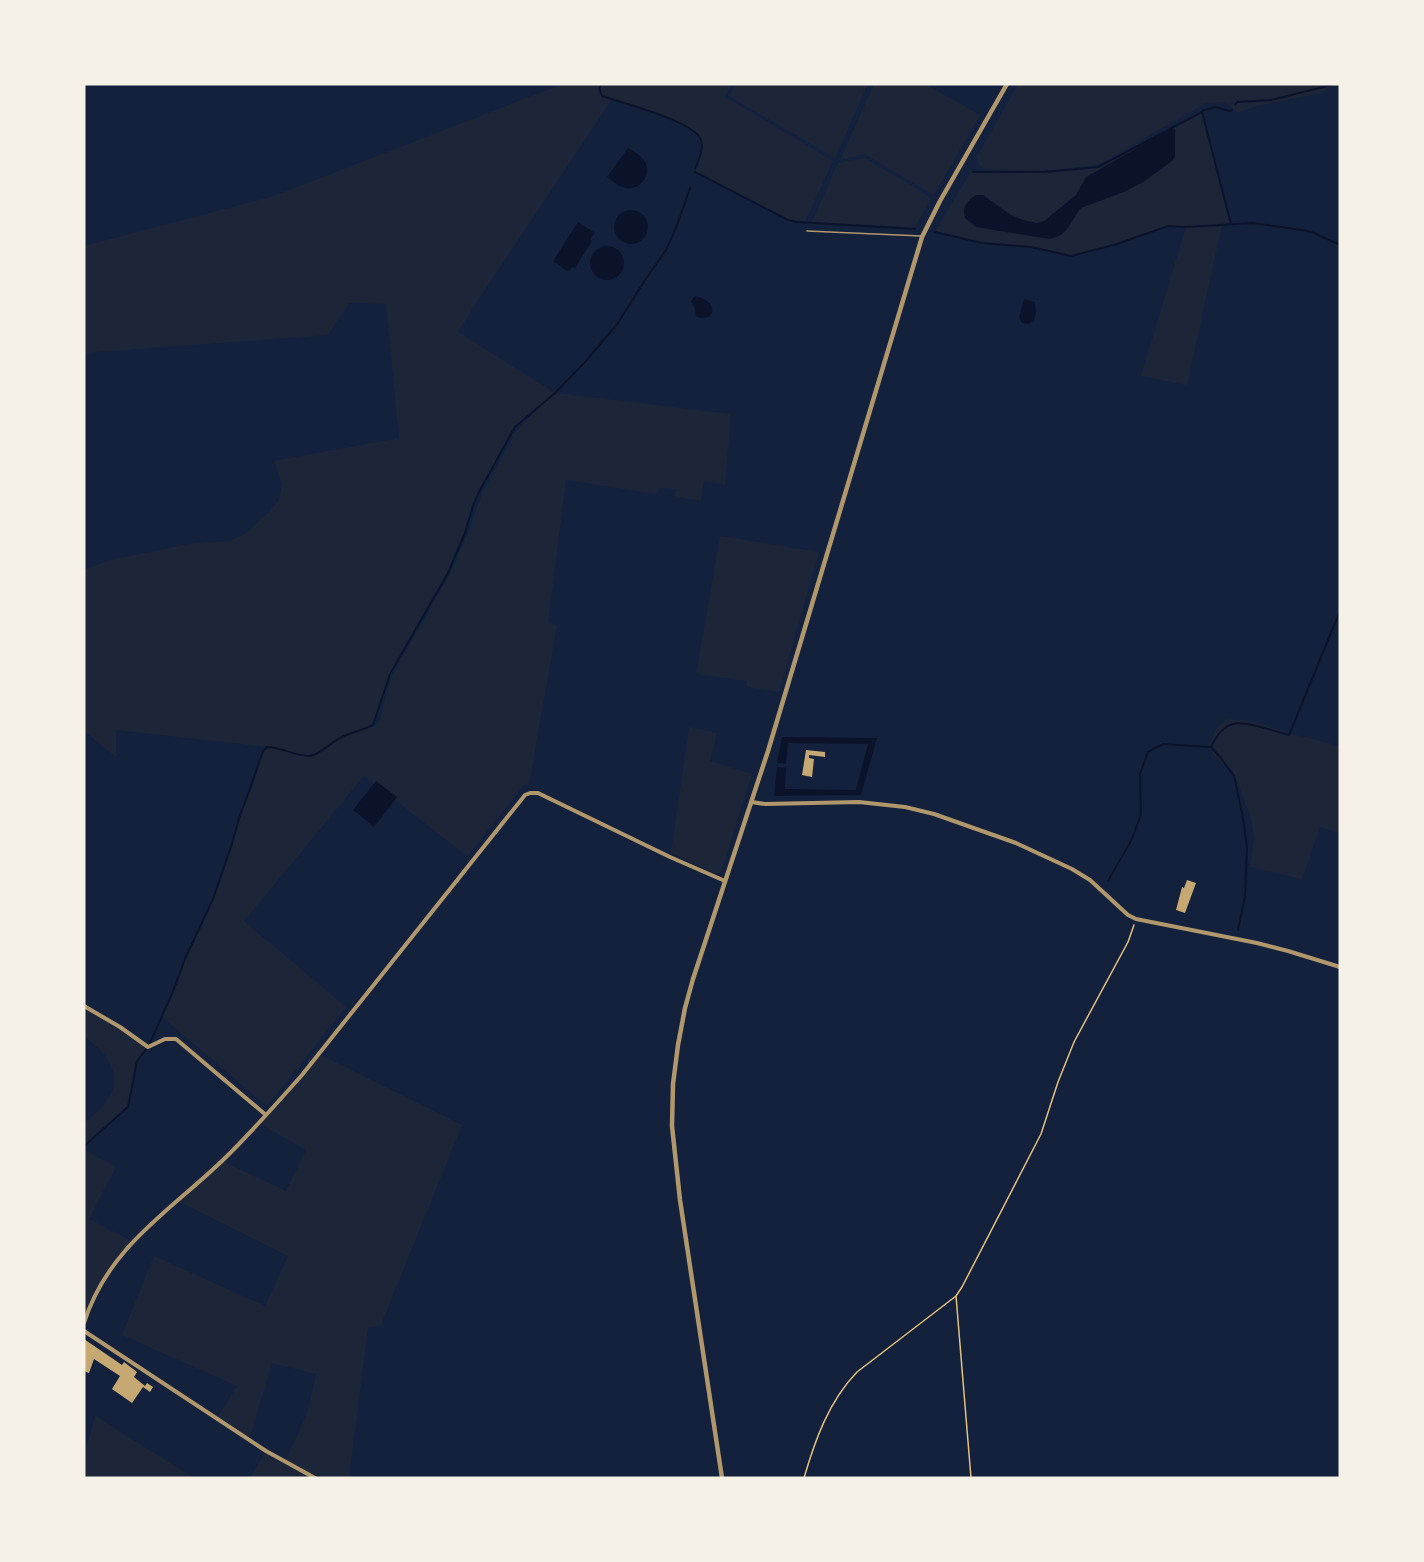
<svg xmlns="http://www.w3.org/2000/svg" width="1424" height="1562" font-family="'DM Sans',sans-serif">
  <rect width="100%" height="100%" fill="#14213d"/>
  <path fill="#1d2539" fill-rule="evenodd" d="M563,84H732L725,97L833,161L805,222L788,220L695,172C698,162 704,150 701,140C694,121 631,106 612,99L480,297L458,332L555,393L731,414L725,485L704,481L701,501L675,497L676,489L660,488L656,494L566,480L548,623L557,625L529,785L525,784L467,856L364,776L244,921L346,1007L267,1106L161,1016L172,993L185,959L213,899L231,847L240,815L250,789L263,751L267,747L116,730V757L84,731V570L110,560L189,544L230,541L246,533L269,512L279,500L282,484L274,461L399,438L386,304L349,303L328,335L84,353V246L274,196ZM542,405L517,430L482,493L468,533L450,574L392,675L380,719L374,727L373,725L390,674L448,573L465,533L473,507L479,492L515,427Z
    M736,84H868L835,158L729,96Z
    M874,84H925L980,115L934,195L865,154L840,160Z
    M1018,84H1335L1321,93L1253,107L1241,112L1235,111L1231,106L1223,102L1206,103L1098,165L1043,171L985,170L979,164L977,157Z
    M1202,112L1231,224L1222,225L1187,385L1141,376L1186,227L1168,226L1117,244L1071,256L1031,247L982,243L935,232L969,175L973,172H1044L1098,167Z
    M862,159H866L919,190L931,199L915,227L812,222L838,163Z
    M720,536L819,552L779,692L747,687L746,681L696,674Z
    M1227,719L1254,722L1292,734L1340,746V833L1320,827L1302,879L1250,867L1254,839L1251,818L1233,771L1215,757L1208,745L1217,728Z
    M689,727L717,733L710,761L752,774L721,872L716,874L671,853Z
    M84,1006L148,1047L137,1061L128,1107L84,1146V1123C110,1103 127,1082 102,1052C97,1046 90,1042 84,1036Z
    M319,1054L462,1125L381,1325L368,1328L349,1478H250L266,1451L285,1462L307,1414L316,1374L272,1363L249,1440L217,1418L237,1386L122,1335L154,1256L265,1306L288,1256L176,1200L222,1161L286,1191L306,1150L259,1123Z
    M84,1150L116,1167L89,1219L134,1242L105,1277L84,1319Z
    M95,1416L194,1478H84V1457Z"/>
  <path fill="#0b132b" d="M1172,128L1175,129V157L1173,160L1145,181L1124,192L1081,208C1069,222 1070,235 1049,239L976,227L965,218L964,211L965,206L970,199L976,195H983L1011,215L1023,220L1037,223L1044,221L1076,195L1086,177Z
    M628,148C633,151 639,154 643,159C655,173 639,194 622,187C616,185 612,180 607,177Z
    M614 227a17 17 0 1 1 34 0a17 17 0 1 1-34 0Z
    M578,222L595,233L590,239L592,241L575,268L572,267L570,270L567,271L553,261Z
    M590 263a17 17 0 1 1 34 0a17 17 0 1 1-34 0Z
    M695,296C724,303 711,325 696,316L695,309L691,302L693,298Z
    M1024,299L1035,302L1036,312L1034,321L1029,324L1022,323L1019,317Z
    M782,737L877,738L861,795L774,796L777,767L786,768L785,789L856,790L868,744L788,743L786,764L777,763Z
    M376,781L397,797L374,827L353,810Z"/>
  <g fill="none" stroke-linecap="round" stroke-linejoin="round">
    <path stroke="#0b132b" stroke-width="2" d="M602,84L599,88L602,96C622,103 690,120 700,138C705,147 699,160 695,169
      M1235,105L1237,102L1271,100L1335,84
      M695,172L788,220L797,222L915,229
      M973,172H1044L1098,167L1202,112
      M1231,224L1202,112L1204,110L1216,107L1230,111L1232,110
      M935,232L982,243L1031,247L1071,256L1117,244L1168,226L1187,227L1253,223L1302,230L1314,233L1340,245
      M1211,747C1216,737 1222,727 1233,724C1244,720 1277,732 1289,735L1340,611
      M1211,747L1220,757L1234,776L1242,813L1247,847L1245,896L1238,930
      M1108,881L1132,839L1141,814L1140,774L1148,752L1163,744L1211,747
      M84,1146L128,1107L137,1061L148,1047L172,994L185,959L213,899L231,847L240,815L250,789L263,751L267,747C282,747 295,756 309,756C319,756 332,741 342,737C352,732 363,730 373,725L390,674L448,573L465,533L473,506L479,492L515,427L555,393L586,361L618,323L645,280L666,250L676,228L690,188"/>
  </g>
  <path fill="#c6a872" d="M806,750L825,752V757L809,755V758L814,759L812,777L802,775Z
    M1187,880L1196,883L1185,913L1176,910L1182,887L1184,888Z
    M84,1339L122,1365L124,1362L137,1372L134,1377L145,1386L147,1383L153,1387L150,1392L143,1387L132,1403L112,1389L120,1376L94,1359L89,1373L84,1371Z"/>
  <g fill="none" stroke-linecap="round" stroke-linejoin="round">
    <path stroke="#e5c07b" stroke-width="1.5" d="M956,1296L971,1478
      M804,1478C815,1440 829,1401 857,1372L956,1296L962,1287L1041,1134L1058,1082L1074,1042L1128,942L1134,925"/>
    <path stroke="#b1986c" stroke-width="1.5" d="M807,231L921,236"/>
    <path stroke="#b1986c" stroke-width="4" d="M751,802L765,804L859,802L905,807L934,814L1016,843L1072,869L1090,880L1128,915L1136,919L1257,943L1288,951L1340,967
      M84,1006L120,1027L148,1047L165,1039H176L266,1115
      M84,1323C108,1247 169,1212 223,1160C251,1133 276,1104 302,1075L525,795L530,793H538L670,857L725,881
      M84,1331L266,1451L315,1478"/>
    <path stroke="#b1986c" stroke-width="4.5" d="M722,1478L680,1200L672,1126L673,1084L678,1045L685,1008L693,979L768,751L922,237L940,201L1007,84"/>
  </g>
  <rect width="1424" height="1562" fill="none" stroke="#f6f1e7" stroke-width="171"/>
</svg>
